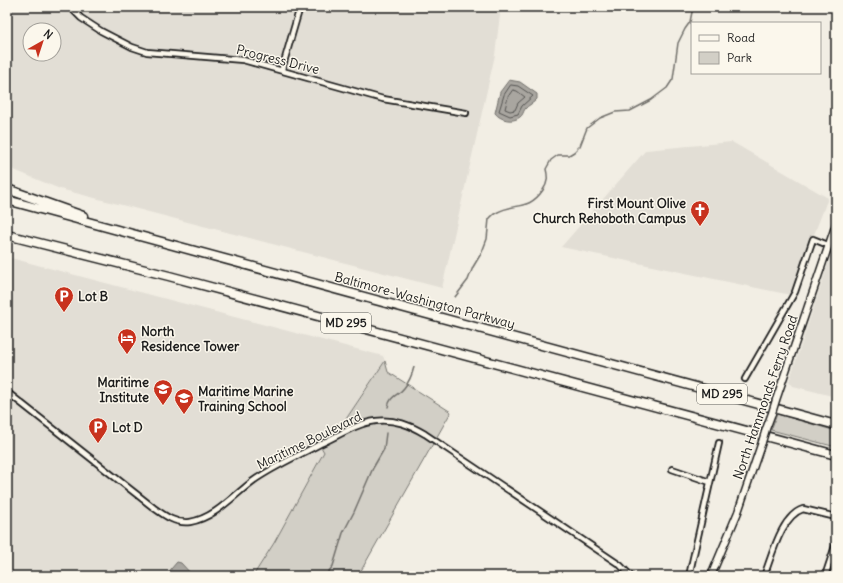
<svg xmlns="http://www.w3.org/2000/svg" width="843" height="583" font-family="Delius,sans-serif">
  <rect width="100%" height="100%" fill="#f2eee4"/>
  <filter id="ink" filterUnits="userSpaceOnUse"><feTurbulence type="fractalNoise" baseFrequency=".025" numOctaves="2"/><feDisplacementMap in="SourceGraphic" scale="8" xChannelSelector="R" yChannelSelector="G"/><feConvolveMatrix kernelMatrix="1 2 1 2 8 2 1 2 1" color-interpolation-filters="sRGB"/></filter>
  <g filter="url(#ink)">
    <path fill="#e2ded5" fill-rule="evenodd" d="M7,7H501L495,55L442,288L60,189L7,167ZM30,30H54V54H30Z
      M732,142L828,198L791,295L561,247L646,150Z
      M836,240V397L793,386L789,381Z
      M7,257L383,356L385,361L340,428L318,439L324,452L274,543L253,576H7Z"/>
    <path fill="#d2cfc6" stroke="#777671" d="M385,361L388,372L451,412L358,576H253L274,543L324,452L317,440L340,428Z
      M777,414L836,431V447L771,430Z"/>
    <path fill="#a9a6a0" stroke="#716f6b" d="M509,80L520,82L537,94V99C534,103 528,105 525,109C523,112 523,115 520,117C513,123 500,120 495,113L500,92Z
      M177,562L181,563L193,576H168L171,569Z"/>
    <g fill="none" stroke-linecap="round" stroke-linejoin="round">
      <path stroke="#545351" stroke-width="1" d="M511,85L518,86L533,96L522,106L518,114L510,116L499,111L504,95Z
        M513,90L517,91L525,97L518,103L515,110L510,111L505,109L508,97Z"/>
      <path stroke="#716f6b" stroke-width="1.5" d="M455,297L468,280L473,267L482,252L487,239L489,219C491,217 493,214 496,213C514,202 528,212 543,190C548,183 548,177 546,169L551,160L558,155H569L574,152L580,146L587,128L600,118L615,112L630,111L651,100L667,88L673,79L678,43L685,29L690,22L693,7
        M388,407C390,395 398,396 404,388C409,382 412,375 414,367
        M325,576L333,566L343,533L354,512L373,468L384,449L386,433"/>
      <defs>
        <path id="street" d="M70,7L81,18L101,31L132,47L147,52L243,60L383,99L466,113
          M282,69L300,7
          M745,379L795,292L813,239L828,245
          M7,392L154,508C165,516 176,524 190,522C215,518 234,495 253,481C274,466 298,456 320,444C338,436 357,423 376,421C395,419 410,425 425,434L620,565L631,576
          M672,469L710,482
          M689,576L719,443
          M764,576C772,556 781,516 803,509L836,517
          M825,576L836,543"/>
        <path id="secondary" d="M776,400L836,224
          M766,429L772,413
          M711,576L738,512L762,442"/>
        <path id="highway" d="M7,189L83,216
          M7,200L836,425
          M7,235L169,276L836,455"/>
      </defs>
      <use href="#street" stroke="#1c1c1c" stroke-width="8"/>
      <use href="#secondary" stroke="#1c1c1c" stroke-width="9"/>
      <use href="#highway" stroke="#1c1c1c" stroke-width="11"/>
      <use href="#street" stroke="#fbf7ec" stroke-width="4.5"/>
      <use href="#secondary" stroke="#fbf7ec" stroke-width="6"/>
      <use href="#highway" stroke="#fbf7ec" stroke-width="8"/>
      <defs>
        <path id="secondary-bridge" d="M772,413L776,400
          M762,442L766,429"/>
      </defs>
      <use href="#secondary-bridge" stroke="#1c1c1c" stroke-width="9" stroke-linecap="butt"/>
      <use href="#secondary-bridge" stroke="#fbf7ec" stroke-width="6"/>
    </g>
  </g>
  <defs>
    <symbol id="church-pin" viewBox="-11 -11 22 30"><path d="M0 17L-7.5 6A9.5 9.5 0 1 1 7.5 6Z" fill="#c8321e" stroke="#fbf7ec"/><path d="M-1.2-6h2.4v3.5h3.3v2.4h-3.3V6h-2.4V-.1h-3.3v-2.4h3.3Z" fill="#fff"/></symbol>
    <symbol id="parking-pin" viewBox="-11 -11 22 30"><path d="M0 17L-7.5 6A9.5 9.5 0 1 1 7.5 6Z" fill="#c8321e" stroke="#fbf7ec"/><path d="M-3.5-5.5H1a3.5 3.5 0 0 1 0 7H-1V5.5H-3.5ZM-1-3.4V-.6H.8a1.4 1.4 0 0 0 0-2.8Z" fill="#fff"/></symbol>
    <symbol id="hotel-pin" viewBox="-11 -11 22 30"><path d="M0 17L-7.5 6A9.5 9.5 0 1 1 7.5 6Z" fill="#c8321e" stroke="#fbf7ec"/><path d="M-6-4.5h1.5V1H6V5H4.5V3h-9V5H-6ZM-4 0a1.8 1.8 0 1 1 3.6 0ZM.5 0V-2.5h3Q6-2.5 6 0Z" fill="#fff"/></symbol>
    <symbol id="school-pin" viewBox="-11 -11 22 30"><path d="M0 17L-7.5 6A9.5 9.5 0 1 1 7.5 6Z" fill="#c8321e" stroke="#fbf7ec"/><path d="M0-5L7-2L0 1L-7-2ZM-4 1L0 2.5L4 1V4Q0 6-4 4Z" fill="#fff"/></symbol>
  </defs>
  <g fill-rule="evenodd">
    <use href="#church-pin" x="689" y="199" width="22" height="30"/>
    <use href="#parking-pin" x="53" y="285" width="22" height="30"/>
    <use href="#hotel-pin" x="116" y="327" width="22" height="30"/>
    <use href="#school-pin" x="152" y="378" width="22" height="30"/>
    <use href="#school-pin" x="173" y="387" width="22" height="30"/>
    <use href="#parking-pin" x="87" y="416" width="22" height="30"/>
  </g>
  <g text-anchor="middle" stroke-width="3" stroke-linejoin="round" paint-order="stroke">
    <g fill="#fbf7ec" stroke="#5f5e5a" stroke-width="1">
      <rect x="321" y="313" width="50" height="20" rx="3"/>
      <rect x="697" y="384" width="50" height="20" rx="3"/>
    </g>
    <g font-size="12" font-weight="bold" fill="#1c1c1c">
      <text x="346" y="327">MD 295</text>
      <text x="722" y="398">MD 295</text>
    </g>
    <g font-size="13" fill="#1c1c1c" stroke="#fbf7ec">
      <text transform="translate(278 59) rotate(14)" y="5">Progress Drive</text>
      <text transform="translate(425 300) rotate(15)" y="5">Baltimore-Washington Parkway</text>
      <text transform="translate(765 397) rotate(-71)" y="5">North Hammonds Ferry Road</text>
      <text transform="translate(309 440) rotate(-26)" y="5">Maritime Boulevard</text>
    </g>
    <g font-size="13" font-weight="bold" fill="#1c1c1c" stroke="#fbf7ec" text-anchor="start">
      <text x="686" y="208" text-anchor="end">First Mount Olive<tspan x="686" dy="15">Church Rehoboth Campus</tspan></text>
      <text x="78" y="301">Lot B</text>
      <text x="141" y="336">North<tspan x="141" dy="15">Residence Tower</tspan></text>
      <text x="149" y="387" text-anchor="end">Maritime<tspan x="149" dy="15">Institute</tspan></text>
      <text x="198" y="396">Maritime Marine<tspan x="198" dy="15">Training School</tspan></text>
      <text x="112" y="432">Lot D</text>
    </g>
  </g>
  <rect width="843" height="583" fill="none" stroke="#fbf7ec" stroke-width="24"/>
  <rect x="12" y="12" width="819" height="559" fill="none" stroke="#1c1c1c" stroke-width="1.5" filter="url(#ink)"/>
  <rect x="691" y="22" width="130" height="52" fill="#fbf7ec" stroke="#a29f99"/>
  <rect x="699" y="35" width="20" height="6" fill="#fbf7ec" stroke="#a29f99"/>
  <text x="727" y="42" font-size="12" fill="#1c1c1c">Road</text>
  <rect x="699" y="52" width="20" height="12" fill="#d2cfc6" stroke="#a29f99"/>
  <text x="727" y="62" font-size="12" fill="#1c1c1c">Park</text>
  <g transform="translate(42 42) rotate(39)"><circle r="19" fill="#fbf7ec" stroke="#a29f99"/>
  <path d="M0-3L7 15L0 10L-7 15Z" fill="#c8321e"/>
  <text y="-6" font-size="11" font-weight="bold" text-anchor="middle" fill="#1c1c1c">N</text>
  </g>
</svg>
